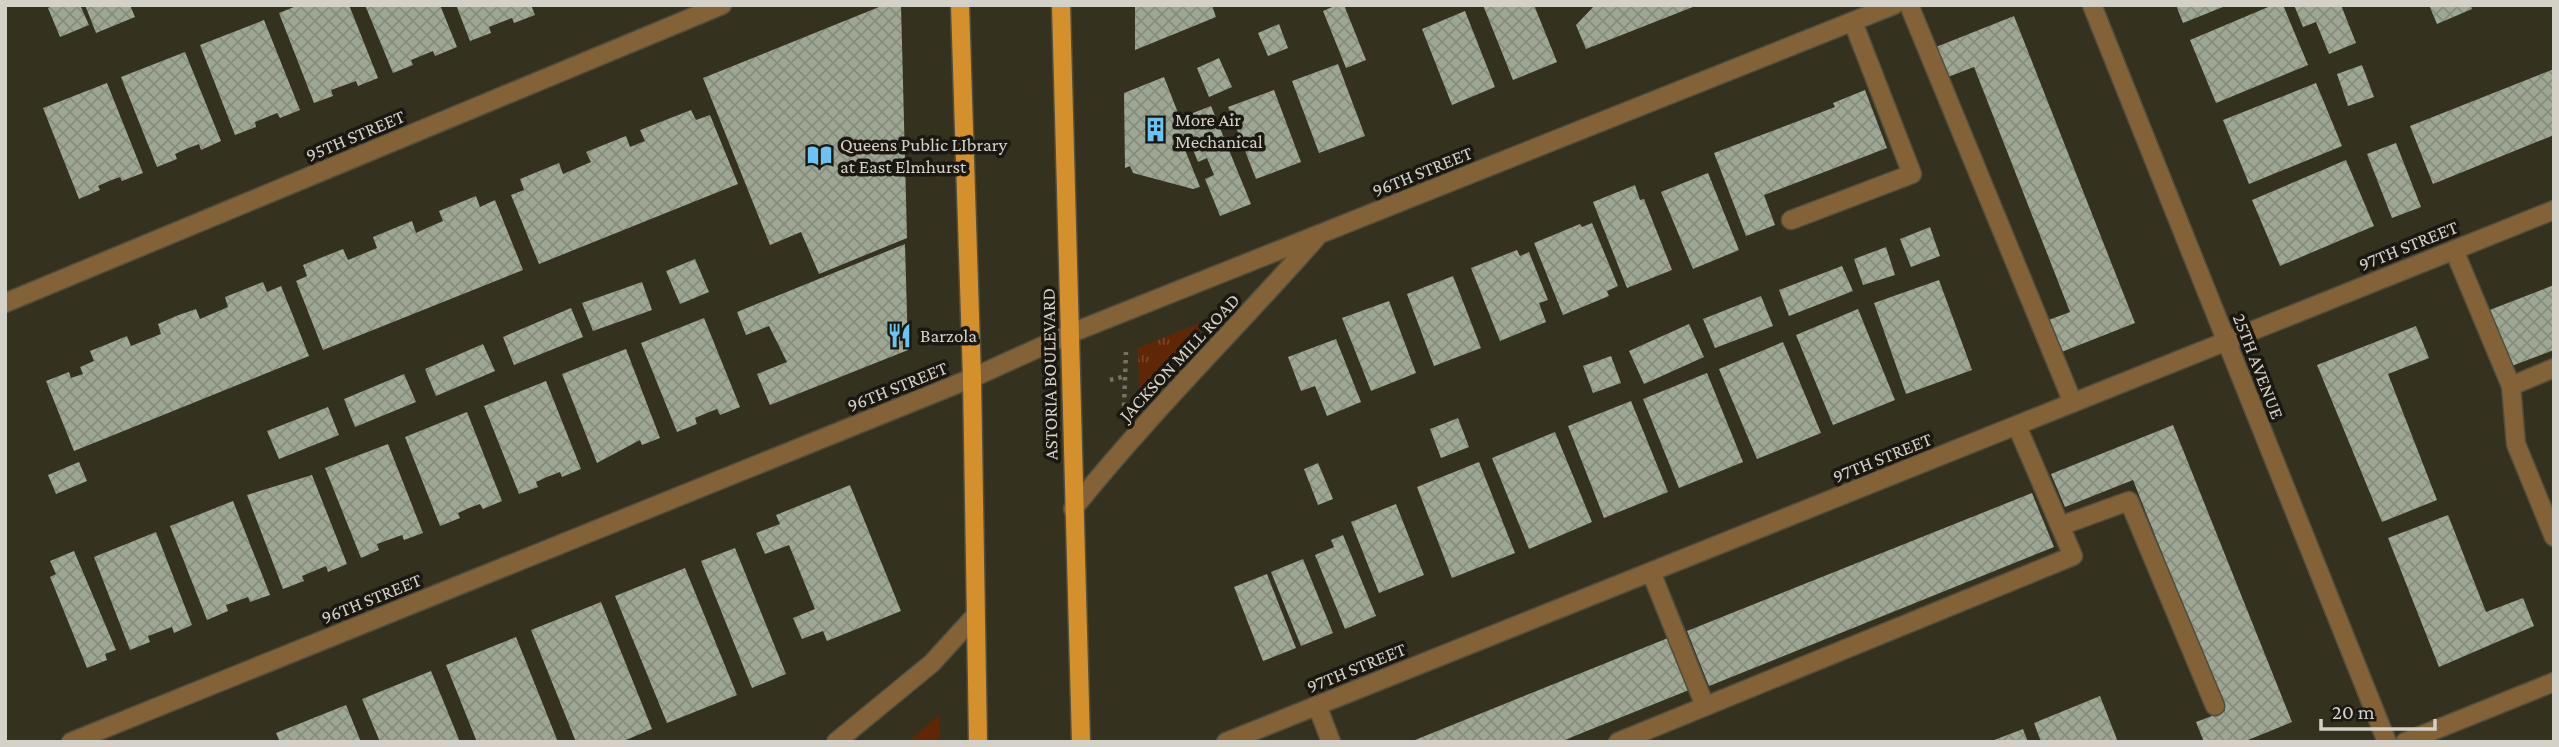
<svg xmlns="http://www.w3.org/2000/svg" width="2559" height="747" font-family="'Crimson Pro',serif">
  <defs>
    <pattern id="park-tufts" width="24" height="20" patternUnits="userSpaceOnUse" patternTransform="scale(1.75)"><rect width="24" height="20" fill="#602707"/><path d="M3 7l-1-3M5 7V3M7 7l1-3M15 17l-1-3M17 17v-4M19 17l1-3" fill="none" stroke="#76452a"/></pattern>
    <pattern id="building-cross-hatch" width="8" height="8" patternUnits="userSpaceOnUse" patternTransform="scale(1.75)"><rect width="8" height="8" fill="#9ea793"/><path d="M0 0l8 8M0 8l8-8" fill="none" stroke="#868d7d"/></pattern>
  </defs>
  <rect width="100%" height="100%" fill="#34311f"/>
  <path fill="url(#park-tufts)" d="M1212,318L1139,392L1138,348Z
    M939,715L940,742H908Z"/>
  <path fill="url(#building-cross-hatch)" d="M53,5H80L89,25L60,37L48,8Z
    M85,5H130L135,17L96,33Z
    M299,5H349L378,78L358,86L356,81L331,90L333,96L314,103L279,13Z
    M365,5H440L457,47L435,56L433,51L411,60L413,65L393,73Z
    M456,5H531L535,15L514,23L512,18L489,27L491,33L470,41Z
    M884,5H901L907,238L819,274L801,232L770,245L703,78Z
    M1135,5H1212L1216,17L1135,50Z
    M1337,5H1344L1366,60L1346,68L1323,11Z
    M1483,5H1534L1557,62L1513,80Z
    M1595,5H1698L1586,49L1576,25Z
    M2176,5H2228L2183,23Z
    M2273,5H2283L2308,65L2216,103L2190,40Z
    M2294,5H2341L2356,43L2329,54L2316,22L2303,27Z
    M2429,5H2471L2472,9L2437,24Z
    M1465,11L1495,87L1452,105L1422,29Z
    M2014,16L2135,323L2059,353L2046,321L2070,312L1974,67L1948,77L1936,47Z
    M264,20L300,110L280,118L277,113L255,122L256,127L235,135L200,45Z
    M1279,24L1288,48L1268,56L1258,33Z
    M185,52L221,141L201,150L199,144L186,149L175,154L177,159L157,167L121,77Z
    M1219,58L1232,87L1209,97L1197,68Z
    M1338,64L1365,136L1319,153L1292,81Z
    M2362,65L2374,97L2348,106L2337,74Z
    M2554,69V135L2433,184L2410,126Z
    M1164,77L1180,118L1211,106L1251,204L1220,216L1205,179L1214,175L1207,158L1198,162L1190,142L1183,145L1200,187L1193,189L1133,173L1130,166L1125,168L1124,93Z
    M107,83L143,173L122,181L120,177L109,181L98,186L100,190L79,199L43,108Z
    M2316,83L2342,146L2249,184L2223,120Z
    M1274,90L1301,162L1256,179L1228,107Z
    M1865,90L1887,148L1764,195L1775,225L1746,236L1714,153L1835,107L1833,103Z
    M691,110L696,120L710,115L738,184L539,264L511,195L524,190L520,179L559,163L563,174L591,162L586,152L626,136L630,147L645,141L640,130Z
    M2396,143L2421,207L2392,218L2367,154Z
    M2346,160L2374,226L2280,266L2252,200Z
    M1708,173L1739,250L1693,269L1661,192Z
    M1635,185L1640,200L1644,199L1672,270L1627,288L1593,202Z
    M476,196L480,207L495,200L523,270L323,350L296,281L307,276L303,265L343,249L348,260L377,248L373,237L412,221L416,233L429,227L443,221L439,211Z
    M1592,223L1618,286L1607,291L1609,296L1563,315L1534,243L1580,224L1582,227Z
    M1930,227L1940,256L1911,267L1900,239Z
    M905,244L908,350L770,405L757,374L787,362L769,326L746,335L737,312Z
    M1886,247L1895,275L1863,285L1854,259Z
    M1517,250L1520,256L1529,252L1548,300L1539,303L1546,322L1500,341L1471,268Z
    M695,259L709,292L680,304L666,271Z
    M1842,266L1853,291L1789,316L1779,290Z
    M1453,276L1481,348L1434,366L1407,294Z
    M1939,280L1972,370L1906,394L1874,303Z
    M263,282L267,292L281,286L309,356L74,451L46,381L69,372L71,378L83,374L80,367L94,361L90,351L110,343L127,336L131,346L161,334L158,324L176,316L196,309L200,319L228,307L225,297Z
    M642,282L652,310L593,331L582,303Z
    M2554,285V350L2509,367L2487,311Z
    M1761,296L1773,326L1715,348L1703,319Z
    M1389,301L1416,373L1371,391L1342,318Z
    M571,308L583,337L514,365L503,337Z
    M1858,309L1895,400L1833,425L1796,335Z
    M704,318L740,407L720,415L717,409L707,413L695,418L697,424L677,432L641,343Z
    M1689,324L1704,357L1644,384L1629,351Z
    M2416,326L2429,358L2388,374L2437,500L2382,522L2317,365Z
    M1336,339L1361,402L1327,416L1315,386L1301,391L1288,357Z
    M1783,342L1821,433L1757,459L1719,369Z
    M483,344L495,371L436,396L425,369Z
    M626,349L660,438L642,445L640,440L597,463L562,374Z
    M1611,356L1621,383L1593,393L1583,366Z
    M1707,373L1743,462L1679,488L1643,399Z
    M404,374L416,402L355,427L344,399Z
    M546,381L581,469L562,477L560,472L547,477L536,482L538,487L519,494L484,406Z
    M1631,401L1668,492L1604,518L1568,426Z
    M328,407L339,435L279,459L267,431Z
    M467,412L502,501L483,509L480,504L469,508L458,513L460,518L440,526L405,437Z
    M1458,418L1469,447L1441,458L1430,429Z
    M2173,425L2292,722L2243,742H2204L2196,722L2225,711L2133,480L2065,507L2051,474Z
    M1555,432L1592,522L1529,549L1492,458Z
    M388,444L423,533L404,540L402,535L377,544L379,550L361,558L325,468Z
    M79,462L87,481L56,494L48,475Z
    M1479,462L1515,553L1452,578L1417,487Z
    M1318,463L1333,499L1318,505L1304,469Z
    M312,475L347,564L328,572L326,566L302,576L304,581L283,589L247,495Z
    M850,485L901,611L827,641L823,631L802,639L793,618L815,609L789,545L765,554L756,533L780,524L776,515Z
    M2032,493L2054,547L1709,686L1687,631Z
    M233,501L270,595L250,602L248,597L226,605L228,611L207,620L170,526Z
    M1396,504L1424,575L1379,593L1351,522Z
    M2448,515L2486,612L2523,598L2534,626L2439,667L2388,538Z
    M156,532L192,625L174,633L172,627L148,636L150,642L130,650L94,557Z
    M1343,535L1376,616L1345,629L1315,555L1334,547L1331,540Z
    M735,548L786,674L752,688L701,561Z
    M74,551L116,650L105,654L107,660L87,668L50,577L56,574L50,561Z
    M1303,559L1333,633L1301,646L1271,572Z
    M685,568L737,695L667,723L615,596Z
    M1267,574L1296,648L1263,661L1234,587Z
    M601,602L652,729L621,742H576L531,630Z
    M516,637L558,742H477L446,665Z
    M1668,638L1689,690L1572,737L1561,742H1410Z
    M431,671L460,742H380L362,699Z
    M2100,696L2118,742H2041L2034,723Z
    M346,705L361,742H280L276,733Z
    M2023,729L2028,742H1989Z"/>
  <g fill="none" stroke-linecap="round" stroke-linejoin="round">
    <defs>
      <path id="minor" d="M1909,5L2073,403
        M2092,5L2387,742
        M1791,220L1912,174L1853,22
        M2454,250L2511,386L2554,368
        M5,303L722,5
        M2511,386L2516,444L2554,537
        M1073,509C1149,414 1236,329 1316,238
        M2060,526L2129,501L2215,706
        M1651,572L1705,706
        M1317,705L1331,742
        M71,742L972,378L1069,334L1894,5
        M836,742L932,663L974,617
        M1226,742L2554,210
        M1618,742L2073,556L2017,426
        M2405,742L2554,682"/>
      <path id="major" d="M960,5L972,378L978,742
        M1061,5L1081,742"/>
    </defs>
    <use href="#minor" stroke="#514e3d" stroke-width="21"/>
    <use href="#major" stroke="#514e3d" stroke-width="21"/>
    <path stroke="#757263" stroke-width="4.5" stroke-dasharray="3.5 5" stroke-linecap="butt" d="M1110,380L1126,376
      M1124,406L1126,352"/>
    <use href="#minor" stroke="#836238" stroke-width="18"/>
    <use href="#major" stroke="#d4902c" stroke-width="18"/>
  </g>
  <defs>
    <symbol id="building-bare" viewBox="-9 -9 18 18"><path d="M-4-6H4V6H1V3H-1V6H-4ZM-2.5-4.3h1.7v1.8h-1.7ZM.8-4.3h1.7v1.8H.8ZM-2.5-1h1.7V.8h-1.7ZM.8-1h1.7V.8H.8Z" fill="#6cc3f2" stroke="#1a1811" stroke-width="2.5" paint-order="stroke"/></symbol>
    <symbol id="library-bare" viewBox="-9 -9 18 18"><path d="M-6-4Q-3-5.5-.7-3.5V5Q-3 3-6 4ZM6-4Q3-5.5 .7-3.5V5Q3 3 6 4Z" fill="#6cc3f2" stroke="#1a1811" stroke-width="2.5" paint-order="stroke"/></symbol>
    <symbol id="restaurant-bare" viewBox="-9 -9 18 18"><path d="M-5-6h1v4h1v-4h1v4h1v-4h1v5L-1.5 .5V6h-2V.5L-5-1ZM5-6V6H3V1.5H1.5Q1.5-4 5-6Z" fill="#6cc3f2" stroke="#1a1811" stroke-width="2.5" paint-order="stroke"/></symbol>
  </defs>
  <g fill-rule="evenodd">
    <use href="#building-bare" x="1138" y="112" width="35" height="35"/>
    <use href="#library-bare" x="802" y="138" width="35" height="35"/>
    <use href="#restaurant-bare" x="882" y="318" width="35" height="35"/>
  </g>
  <g text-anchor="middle" stroke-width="7" stroke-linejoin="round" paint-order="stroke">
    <g font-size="19" fill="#d4d2c8" stroke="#1a1811" text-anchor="start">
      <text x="1175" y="126">More Air<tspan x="1175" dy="22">Mechanical</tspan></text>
      <text x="840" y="151">Queens Public LIbrary<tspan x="840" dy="22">at East Elmhurst</tspan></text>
      <text x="920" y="342">Barzola</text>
    </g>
    <g font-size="19" fill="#d4d2c8" stroke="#1a1811">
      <text transform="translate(355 135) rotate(-23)" y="7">95TH STREET</text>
      <text transform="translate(1422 171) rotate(-22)" y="7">96TH STREET</text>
      <text transform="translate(2408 245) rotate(-22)" y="7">97TH STREET</text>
      <text transform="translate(1179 357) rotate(-47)" y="7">JACKSON MILL ROAD</text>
      <text transform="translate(2259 366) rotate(69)" y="7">25TH AVENUE</text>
      <text transform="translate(1049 374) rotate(-91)" y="7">ASTORIA BOULEVARD</text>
      <text transform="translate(897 386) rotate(-22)" y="7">96TH STREET</text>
      <text transform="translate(1882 457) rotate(-22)" y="7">97TH STREET</text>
      <text transform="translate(371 598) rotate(-22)" y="7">96TH STREET</text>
      <text transform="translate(1356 667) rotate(-22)" y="7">97TH STREET</text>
    </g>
  </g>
  <rect width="2559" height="747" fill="none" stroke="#d4d2c8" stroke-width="14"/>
  <path d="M2321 719v10h114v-10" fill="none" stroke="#d4d2c8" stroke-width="3.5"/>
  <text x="2332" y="719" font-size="21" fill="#d4d2c8" stroke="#1a1811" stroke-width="5" paint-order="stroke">20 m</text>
</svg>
